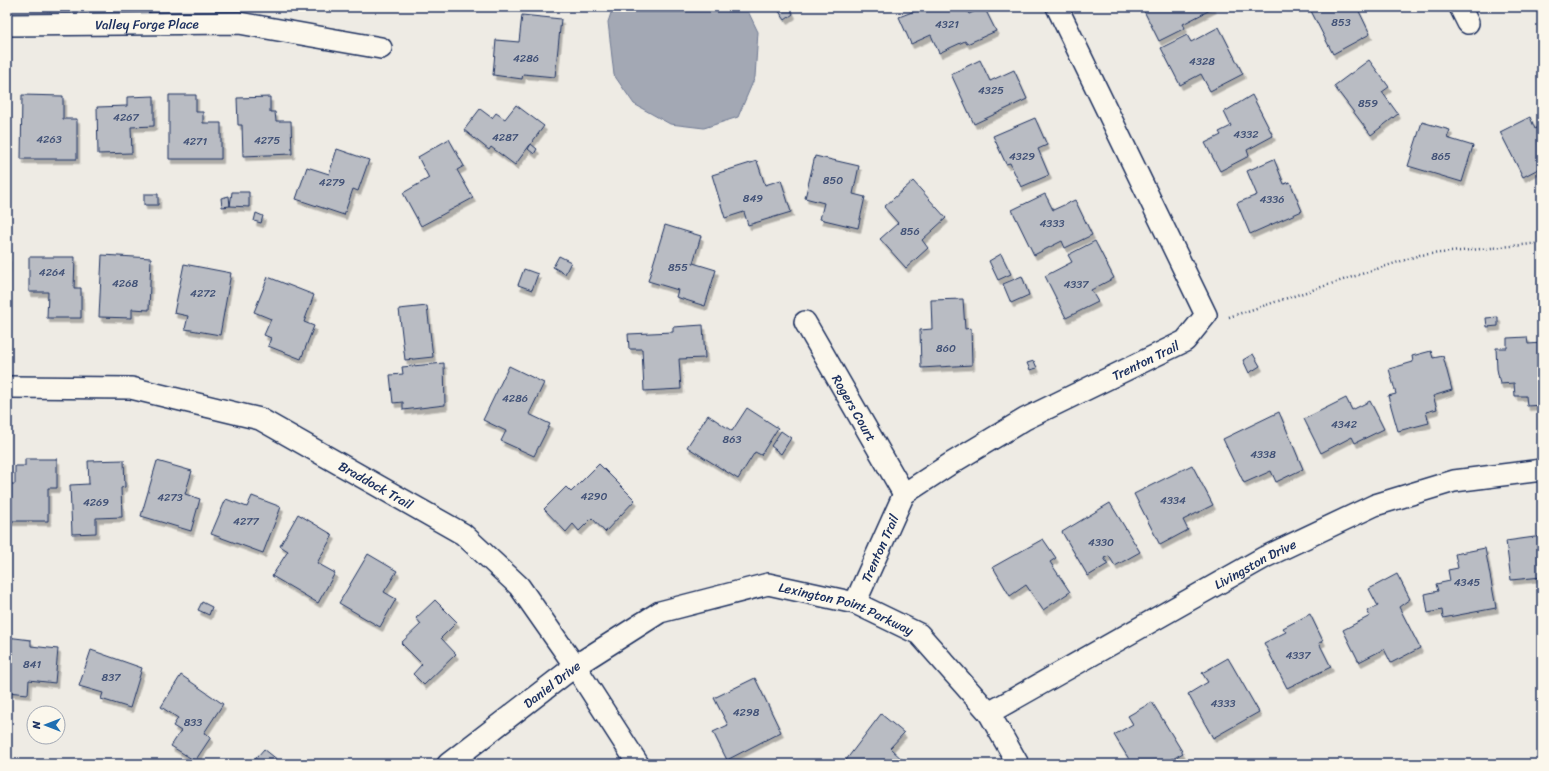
<svg xmlns="http://www.w3.org/2000/svg" width="1549" height="771" font-family="Sriracha,sans-serif">
  <defs>
    <filter id="shadow"><feDropShadow dx="2.5" dy="4.5" stdDeviation="0" flood-color="#0004"/></filter>
  </defs>
  <rect width="100%" height="100%" fill="#eeebe4"/>
  <filter id="ink" filterUnits="userSpaceOnUse"><feTurbulence type="fractalNoise" baseFrequency=".025" numOctaves="2"/><feDisplacementMap in="SourceGraphic" scale="8" xChannelSelector="R" yChannelSelector="G"/><feConvolveMatrix kernelMatrix="1 2 1 2 8 2 1 2 1" color-interpolation-filters="sRGB"/></filter>
  <g filter="url(#ink)">
    <path fill="#a3a8b4" stroke="#6d7892" d="M613,7H746L758,32L755,77L738,117L704,128L670,124L634,104L614,75L608,22Z"/>
    <path fill="#b9bcc3" stroke="#1b2f5e" filter="url(#shadow)" d="M784,7H790L793,14L785,20L778,10Z
      M925,7H955L957,11L965,7L969,14L984,7L996,31L967,44L965,41L939,53L931,35L911,44L899,17Z
      M1142,7H1213L1214,8L1183,24L1185,28L1159,41Z
      M1309,7H1349L1351,10L1357,7L1370,34L1333,54Z
      M522,15L561,19L555,77L523,74L522,79L493,75L496,40L519,42Z
      M1219,27L1243,74L1210,91L1201,74L1180,85L1161,48L1187,35L1191,42Z
      M980,60L990,81L1014,70L1027,99L974,124L951,74Z
      M1369,60L1389,87L1382,92L1398,114L1371,135L1334,86Z
      M22,95L63,96V119H77V159H21Z
      M169,95H196V112H203V123H221V159H169Z
      M1252,95L1273,136L1247,150L1249,156L1220,171L1205,143L1221,135L1219,132L1231,126L1224,112Z
      M154,96V126L131,127L132,153L98,154L97,107L127,106V97Z
      M270,97V112H275L276,121H291L292,154L243,156L242,125H238L237,98Z
      M516,105L544,126L515,165L491,147L489,150L464,130L480,109L492,118L496,113L505,119Z
      M1530,117L1535,129L1542,125V167L1523,177L1500,132Z
      M1035,118L1047,145L1038,149L1049,175L1021,187L1010,163L1006,164L993,136Z
      M1422,122L1450,130L1447,138L1473,146L1462,182L1408,166Z
      M449,139L464,166L457,170L473,198L421,226L403,193L429,178L418,157Z
      M531,144L537,149L534,154L528,149Z
      M337,149L369,160L358,191L353,189L344,215L296,199L307,167L329,174Z
      M815,156L859,166L853,194L865,197L858,228L820,219L824,203L805,198Z
      M1274,159L1284,184L1290,182L1302,211L1250,234L1237,203L1257,195L1247,171Z
      M757,161L765,185L781,180L791,212L748,225L744,212L725,218L712,175Z
      M913,181L946,218L922,240L928,248L906,268L880,239L898,223L884,207Z
      M7,185H8V201H7Z
      M232,192H249V207L230,206Z
      M144,194H158V205H144Z
      M1045,194L1053,210L1075,200L1092,235L1065,248L1062,241L1034,255L1012,210Z
      M229,196L230,206L222,207L221,198Z
      M256,213L263,216L261,223L254,221Z
      M665,225L701,236L693,263L716,270L705,306L676,297L678,290L648,281Z
      M1095,241L1114,278L1091,290L1098,302L1066,318L1045,276L1072,262L1068,255Z
      M1001,254L1011,274L998,280L989,261Z
      M102,255L151,258L149,310L132,309V318L99,317Z
      M559,256L571,262L565,274L553,267Z
      M7,257H8L7,299Z
      M29,257H75L74,288H81V318H47L48,292H29Z
      M184,264L231,273L220,335L185,329L188,316L174,313Z
      M524,269L538,274L532,290L518,285Z
      M1022,276L1029,295L1011,303L1003,284Z
      M268,277L314,295L304,322L314,326L301,359L268,346L271,338L264,335L271,319L254,312Z
      M963,299L965,329L971,328L972,365L921,368L920,330L932,329L931,300Z
      M427,306L433,357L405,360L399,309Z
      M1498,317V326L1487,327L1486,318Z
      M703,325L705,358L679,359L681,389L644,391L642,349H629L628,334L673,332V327Z
      M1527,337L1528,344L1542,343V405L1527,406L1526,396H1515L1514,383L1500,384L1497,369L1496,348H1507V338Z
      M1431,351L1433,358L1443,356L1452,390L1433,396L1437,409L1426,412L1429,423L1398,431L1388,396L1396,394L1389,369L1413,362L1412,356Z
      M1253,354L1260,366L1249,373L1243,360Z
      M1034,361L1037,368L1030,370L1027,363Z
      M444,363L445,405L403,410V402L393,403L390,375L403,374L402,367Z
      M509,366L544,383L529,414L550,424L534,456L501,441L506,431L483,420Z
      M1346,398L1352,410L1370,401L1384,429L1355,443L1352,437L1321,453L1304,419Z
      M747,408L778,428L761,455L755,452L738,479L687,447L708,415L732,431Z
      M1279,412L1303,469L1276,482L1271,471L1244,483L1223,439Z
      M781,431L791,438L781,454L771,446Z
      M25,459H57V488H48V521H7V484H15V466H25Z
      M124,460L125,487L121,488L122,517L96,518V533L72,534L70,485L89,484L88,461Z
      M157,461L192,471L185,494L200,499L191,531L141,516Z
      M599,464L635,500L605,532L592,518L579,531L573,524L566,532L544,509L566,487L571,492Z
      M1192,465L1213,505L1183,520L1188,530L1160,545L1134,494Z
      M252,496L281,507L263,553L211,534L226,499L247,507Z
      M1110,503L1140,552L1115,566L1109,556L1104,558L1108,564L1088,576L1062,532Z
      M298,514L333,535L317,563L335,573L318,603L272,576L288,551L280,546Z
      M1542,536V577L1511,580L1506,541Z
      M1043,539L1056,558L1050,562L1070,592L1043,610L1026,585L1010,596L993,567Z
      M1485,548L1496,608L1443,618L1442,610L1428,613L1425,594L1438,591L1436,584L1450,581L1448,570L1458,568L1455,554Z
      M368,554L397,571L384,592L396,599L380,627L339,603Z
      M1397,574L1410,599L1399,607L1420,648L1391,663L1384,649L1359,662L1343,630L1370,616L1367,611L1378,606L1369,589Z
      M435,600L457,622L441,638L456,654L424,685L413,674L422,664L401,643L421,624L416,618Z
      M202,602L212,607L209,615L198,610Z
      M1310,614L1323,641L1319,643L1331,667L1287,688L1264,643L1286,632L1283,628Z
      M7,637L31,640V646L58,649L55,683L29,680L28,694L7,692Z
      M91,650L142,668L130,708L101,699L103,693L79,686Z
      M1228,658L1259,712L1213,738L1188,694L1208,682L1202,673Z
      M181,675L223,704L204,733L211,737L195,761L171,746L181,731L173,726L178,718L161,707Z
      M755,678L781,732L727,760L713,732L728,725L714,698Z
      M1152,702L1183,753L1164,764H1132L1114,735L1133,724L1128,716Z
      M881,714L904,733L890,748L907,764H851L846,760Z
      M264,749L283,764H251Z"/>
    <g fill="none" stroke-linecap="round" stroke-linejoin="round">
      <defs>
        <g id="minor">
          <path d="M1460,7L1468,23"/>
          <path id="s1" d="M7,25L239,23L381,48"/>
          <path id="s2" d="M805,322L904,494"/>
          <path id="s3" d="M7,387L131,388L260,419L463,534L519,586L575,666L638,764"/>
          <path id="s4" d="M855,603L904,494L950,464L1025,419L1185,341L1206,315L1057,7"/>
          <path id="s5" d="M989,713L1265,557L1375,505L1454,481L1542,470"/>
          <path id="s6" d="M448,764L575,666L660,612L768,584L855,603L919,634L989,713L1018,764"/>
        </g>
      </defs>
      <use href="#minor" stroke="#1b2f5e" stroke-width="24"/>
      <path stroke="#1b2f5e" stroke-width="2.5" stroke-dasharray="1 3" stroke-linecap="butt" d="M1229,317L1420,255L1542,243"/>
      <use href="#minor" stroke="#fbf7ec" stroke-width="21"/>
    </g>
  </g>
  <g text-anchor="middle" stroke-width="4" stroke-linejoin="round" paint-order="stroke">
    <g font-size="11" fill="#425277">
      <text x="1341" y="26">853</text>
      <text x="947" y="28">4321</text>
      <text x="526" y="62">4286</text>
      <text x="1202" y="65">4328</text>
      <text x="991" y="94">4325</text>
      <text x="1368" y="107">859</text>
      <text x="126" y="121">4267</text>
      <text x="1246" y="138">4332</text>
      <text x="505" y="141">4287</text>
      <text x="49" y="143">4263</text>
      <text x="267" y="144">4275</text>
      <text x="195" y="145">4271</text>
      <text x="1022" y="160">4329</text>
      <text x="1441" y="160">865</text>
      <text x="833" y="184">850</text>
      <text x="332" y="186">4279</text>
      <text x="753" y="202">849</text>
      <text x="1272" y="203">4336</text>
      <text x="1052" y="227">4333</text>
      <text x="910" y="235">856</text>
      <text x="678" y="271">855</text>
      <text x="52" y="276">4264</text>
      <text x="125" y="287">4268</text>
      <text x="1076" y="288">4337</text>
      <text x="203" y="297">4272</text>
      <text x="946" y="352">860</text>
      <text x="515" y="402">4286</text>
      <text x="1344" y="428">4342</text>
      <text x="732" y="443">863</text>
      <text x="1263" y="458">4338</text>
      <text x="594" y="500">4290</text>
      <text x="170" y="501">4273</text>
      <text x="1173" y="504">4334</text>
      <text x="96" y="506">4269</text>
      <text x="246" y="525">4277</text>
      <text x="1101" y="546">4330</text>
      <text x="1467" y="586">4345</text>
      <text x="1298" y="659">4337</text>
      <text x="32" y="668">841</text>
      <text x="111" y="681">837</text>
      <text x="1223" y="707">4333</text>
      <text x="746" y="716">4298</text>
      <text x="193" y="726">833</text>
    </g>
    <g font-size="13" fill="#1b2f5e" stroke="#fbf7ec">
      <text dy="5" stroke="none"><textPath href="#s1" startOffset="140">Valley Forge Place</textPath></text>
      <text dy="5" stroke="none"><textPath href="#s4" startOffset="396">Trenton Trail</textPath></text>
      <text dy="5" stroke="none"><textPath href="#s2" startOffset="99">Rogers Court</textPath></text>
      <text dy="5" stroke="none"><textPath href="#s3" startOffset="390">Braddock Trail</textPath></text>
      <text dy="5" stroke="none"><textPath href="#s4" startOffset="60">Trenton Trail</textPath></text>
      <text dy="5" stroke="none"><textPath href="#s5" startOffset="305">Livingston Drive</textPath></text>
      <text dy="5" stroke="none"><textPath href="#s6" startOffset="455">Lexington Point Parkway</textPath></text>
      <text dy="5" stroke="none"><textPath href="#s6" startOffset="131">Daniel Drive</textPath></text>
    </g>
  </g>
  <rect width="1549" height="771" fill="none" stroke="#fbf7ec" stroke-width="24"/>
  <rect x="12" y="12" width="1525" height="747" fill="none" stroke="#1b2f5e" stroke-width="1.5" filter="url(#ink)"/>
  <g transform="translate(46 725) rotate(270)"><circle r="19" fill="#fbf7ec" stroke="#a1a7b3"/>
  <path d="M0-3L7 15L0 10L-7 15Z" fill="#1f6fb2"/>
  <text y="-6" font-size="11" font-weight="bold" text-anchor="middle" fill="#1b2f5e">N</text>
  </g>
</svg>
